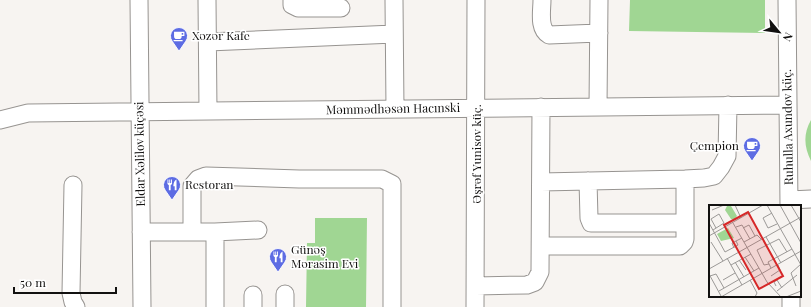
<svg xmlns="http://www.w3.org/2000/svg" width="811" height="307" font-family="'Playfair Display',serif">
  <rect width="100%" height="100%" fill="#f7f4f1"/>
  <path fill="#a0d693" d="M630,0H765V33L629,31Z
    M811,120V161C804,147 803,134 811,120Z
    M315,218H367L366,307H306L307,243H315Z"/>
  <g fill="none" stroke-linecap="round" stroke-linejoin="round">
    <defs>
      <path id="minor" d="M139,0L142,307
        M207,0L208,111
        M292,0V5L298,8H341
        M394,0L395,109
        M542,0C542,11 538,29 549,35L599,33
        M787,0L789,206
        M208,42L394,34
        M598,107L599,0
        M0,120L28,113L787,105
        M588,181L589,218L591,223H685
        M541,182L685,179L704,178L714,176L721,167L727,156L728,105
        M73,185L71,293L73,302L76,307
        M789,200L811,199
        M141,232H215V307
        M192,232V186L198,179L206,176L299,179H382L392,184V307
        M215,232L258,230
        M541,246H680L684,242L685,239V179
        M476,286L527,285L535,282L540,272L541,107
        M791,296V307
        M253,307V295
        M285,307V294
        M475,307L476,0"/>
    </defs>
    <use href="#minor" stroke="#979491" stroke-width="19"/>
    <use href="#minor" stroke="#fff" stroke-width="17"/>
  </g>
  <defs>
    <symbol id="cafe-pin" viewBox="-11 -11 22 30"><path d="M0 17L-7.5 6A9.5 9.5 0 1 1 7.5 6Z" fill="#5d6ce3" stroke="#fff"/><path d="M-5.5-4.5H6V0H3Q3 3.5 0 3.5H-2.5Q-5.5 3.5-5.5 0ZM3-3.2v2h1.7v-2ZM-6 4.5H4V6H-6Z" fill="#fff"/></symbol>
    <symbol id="restaurant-pin" viewBox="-11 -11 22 30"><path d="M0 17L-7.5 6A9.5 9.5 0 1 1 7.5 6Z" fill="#5d6ce3" stroke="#fff"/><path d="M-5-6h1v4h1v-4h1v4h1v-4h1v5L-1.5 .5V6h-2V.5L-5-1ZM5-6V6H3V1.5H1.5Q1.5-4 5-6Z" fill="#fff"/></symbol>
  </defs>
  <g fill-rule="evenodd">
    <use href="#cafe-pin" x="169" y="26" width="20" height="27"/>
    <use href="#cafe-pin" x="742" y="136" width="20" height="27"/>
    <use href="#restaurant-pin" x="162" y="175" width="20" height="27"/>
    <use href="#restaurant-pin" x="268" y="247" width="20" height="27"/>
  </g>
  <g text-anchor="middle" stroke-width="3" stroke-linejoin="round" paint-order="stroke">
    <g font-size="12" fill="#121110" stroke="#fff" text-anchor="start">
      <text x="192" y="40">Xəzər Kafe</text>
      <text x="739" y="150" text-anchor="end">Çempion</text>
      <text x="185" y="189">Restoran</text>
      <text x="291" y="254">Günəş<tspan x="291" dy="14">Mərasim Evi</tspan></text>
    </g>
    <g font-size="12" fill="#121110" stroke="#fff">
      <text transform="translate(393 109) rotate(-1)" y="4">Məmmədhəsən Hacınski</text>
      <text transform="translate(788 127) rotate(-91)" y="4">Ruhulla Axundov küç.</text>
      <text transform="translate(140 154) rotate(-91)" y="4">Eldar Xəlilov küçəsi</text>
      <text transform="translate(477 154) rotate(-90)" y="4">Əşrəf Yunisov küç.</text>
    </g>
  </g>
  <g transform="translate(709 205)">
    <rect width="92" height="92" fill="#f7f4f1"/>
    <path d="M18,1H22L28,11L25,15L22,14L16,5ZM19,23L25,33L12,36L8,29Z" fill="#a0d693"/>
    <path fill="none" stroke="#9b9997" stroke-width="1" d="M26,0L32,13M58,0L92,60M71,0L92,38M82,0L92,17M3,5L15,0M63,8L54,13L59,23L68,19M0,18L16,47L29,40L27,36M24,18L58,77L72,92M27,22L33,20L41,34M34,23L40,20L46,31M4,25L15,18L10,9L2,14L7,23M0,31L54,0M57,32L72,58M2,37L14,56M35,37L48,30L52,34M25,43L23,38L33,33M36,52L45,66M18,53L33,80M30,55L37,65M26,57L35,72M60,59L55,60L48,45L70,34L78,47M22,60L42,49M62,63L59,57L83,44M0,64L92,12M0,69L12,91M1,71L7,69L15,83M62,71L71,65L69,60M14,75L26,68M41,75L48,88L46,92M67,81L65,77L68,75L73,83M87,81L82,68L92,59M10,86L50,63M68,86L88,70M12,92L92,46M77,92L92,86"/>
    <path fill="#d62828" fill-opacity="0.15" stroke="#d62828" stroke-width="2" d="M39,7L74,71L50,84L15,20Z"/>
    <rect width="92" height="92" fill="none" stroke="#121110" stroke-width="2"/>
  </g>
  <g transform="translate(779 32) rotate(119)" stroke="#ffffff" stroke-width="3" paint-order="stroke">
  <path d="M0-3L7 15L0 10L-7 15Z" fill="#121110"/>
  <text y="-6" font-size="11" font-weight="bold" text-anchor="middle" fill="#121110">N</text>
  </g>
  <path d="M14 287v6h102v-6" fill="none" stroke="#121110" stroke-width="2"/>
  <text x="20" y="287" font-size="12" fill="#121110" stroke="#ffffff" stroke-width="3" paint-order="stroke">50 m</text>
</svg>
